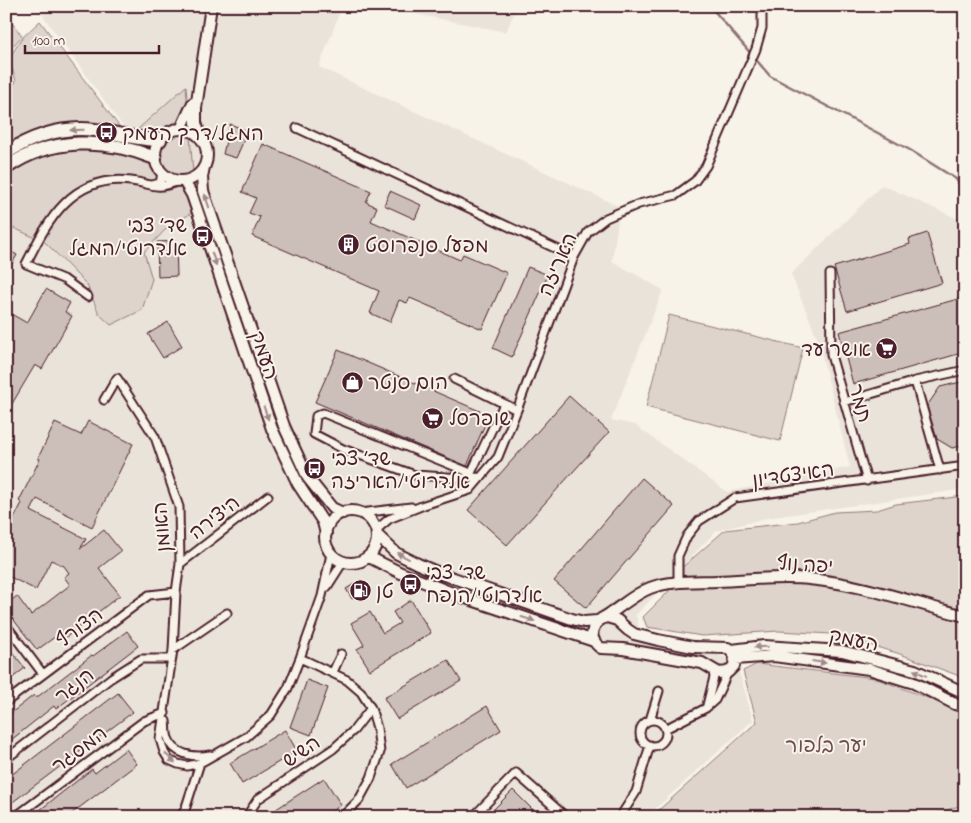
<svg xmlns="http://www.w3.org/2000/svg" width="971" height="823" font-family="'Indie Flower','Playpen Sans Hebrew',sans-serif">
  <rect width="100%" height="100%" fill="#f7f3e8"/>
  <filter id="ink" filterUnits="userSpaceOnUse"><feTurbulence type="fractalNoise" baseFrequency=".02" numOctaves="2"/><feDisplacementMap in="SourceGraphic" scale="10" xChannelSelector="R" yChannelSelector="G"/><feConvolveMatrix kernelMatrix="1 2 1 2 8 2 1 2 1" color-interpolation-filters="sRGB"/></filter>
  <g filter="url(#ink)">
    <path fill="#eae3da" d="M36,6H342L319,67L620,207L612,261L663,290L611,420L635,425L727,492L850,467L818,340L791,274L882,185L965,222V489L767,518L716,531L636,615L640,630L736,661L753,720L646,817H6V201L127,132Z
      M375,6H517L506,32Z"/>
    <path fill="#ded4cc" stroke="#947a7c" d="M6,15L22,36L6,54Z
      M40,21L128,138L186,86L196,210L166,229L144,252L152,279L142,310L111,325L99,314L87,285L46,243L14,228L6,232V96L16,81L9,58L23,37Z
      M669,315L803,348L780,441L646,407Z
      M965,496V678L897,653L831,634L779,631L702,636L647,627L643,617L668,592L678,571L725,530L798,522L835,512L877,510L896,504Z
      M757,664L875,678L965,712V804L926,817H651L757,722L743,671Z"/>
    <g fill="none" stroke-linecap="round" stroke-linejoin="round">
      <path stroke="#8e7275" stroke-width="2.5" d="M710,6L770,76L910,150L956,179L965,192"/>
    </g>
    <path fill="#ccbfb9" stroke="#4a1f2b" d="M230,124L248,131L236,158L223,154Z
      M263,144L371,191L366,202L377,207L371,221L460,260L463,254L507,273L482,329L410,298L407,303L399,300L390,322L370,313L379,291L252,236L260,217L249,213L256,198L242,192Z
      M390,191L421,205L415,219L384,205Z
      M927,233L942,283L847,311L834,267L910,244L909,239Z
      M176,241L177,276L158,277L157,242Z
      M6,249L17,255L6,274Z
      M528,267L548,275L512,357L493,348Z
      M46,289L70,303L65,312L72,316L42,369L35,365L6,414V311L27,323Z
      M965,297V352L853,384L839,332Z
      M168,322L182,346L163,358L148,334Z
      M338,350L489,415L467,466L315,402Z
      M965,381V445L952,448L937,439L927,406L940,387Z
      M569,396L609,432L507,545L468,510Z
      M88,421L133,444L92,527L37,499L31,511L86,539L80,549L104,530L121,551L99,568L120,595L64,639L59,634L37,650L6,610V605L17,596L31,615L70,585L64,577L69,573L64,566L51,560L36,590L6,575V534L22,503L19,501L40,459L38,458L55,423L81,435Z
      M642,478L674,506L586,608L554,581Z
      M361,580L367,590L352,599L346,589Z
      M411,600L431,633L370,670L357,649L364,645L351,623L370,612L383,633L400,623L393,612Z
      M127,631L138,646L56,709L54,706L6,744V717L34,695L36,698L92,655L93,656Z
      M6,644L25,668L6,683Z
      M448,660L461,681L397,719L384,698Z
      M307,680L328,688L311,735L290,727Z
      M118,693L133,712L6,807V779Z
      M487,706L501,730L406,788L392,764Z
      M285,730L297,751L242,784L230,763Z
      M126,749L137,764L67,817H31L92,769L95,773Z
      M324,778L341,805L323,817H264Z
      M513,790L540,817H486Z"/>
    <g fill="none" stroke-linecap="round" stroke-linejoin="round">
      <defs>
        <path id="street" d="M297,128L574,257
          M152,185L160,183L162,173
          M830,274L831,355L867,481
          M88,297L65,280L26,264C48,220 72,174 131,181C155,184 153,191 179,181
          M454,379L517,410
          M915,381L940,470
          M104,400L117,378L155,437L179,507L180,564L176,592L173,650L160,739L164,752L169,760L178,764L187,766L200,763L246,737L271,715L288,688L300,658L322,596L331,554
          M844,402L915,381L965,370
          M481,477L462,478L415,475L343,449L314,434L316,416L323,413L471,473L504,404
          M360,513L411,507
          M376,530L389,519L424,505L470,490L498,457L517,410L574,257L588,232L606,218L639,204L676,195L695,181L706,166L756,49L762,28V6
          M180,564L268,496
          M678,583V556L687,536L699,521L735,498L965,466
          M327,587L343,562
          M6,625L43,674
          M173,650L227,613
          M300,658L347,680L361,692L371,708L377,728L380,752L371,778L359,800L342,817
          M333,672L341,654
          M6,702L149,595L176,592
          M707,705L714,677L712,668
          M650,720L659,691
          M640 733a13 13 0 1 1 26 0a13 13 0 1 1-26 0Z
          M166,721C167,726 166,733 168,738C174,755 194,758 210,755
          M665,729L706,708L715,700L728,672
          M6,759L111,678L141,659H171
          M15,817L144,721L165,713
          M180,817L185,810L200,763
          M246,817L258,799L333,749L354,730L371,708
          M473,817L516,773L566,817
          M620,817L636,792L650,745"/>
        <path id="secondary" d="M181,129L193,103
          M155 155a26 26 0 1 1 52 0a26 26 0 1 1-52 0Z
          M201,138L196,123V108L211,6
          M204,167L202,177L203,191L284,426L308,478L332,508L343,513
          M184,181L192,195L272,429L298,484L323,522L326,534
          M325 537a26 26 0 1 1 52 0a26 26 0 1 1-52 0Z
          M377,535L396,553L418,564L439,573L572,619L584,622L597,621
          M369,557L401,573L460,596L594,641
          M607,617L617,620L628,630L634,634L658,640L693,647L728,648L735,656L734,666L728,672L719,673L702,663L623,649L601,648C587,639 591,621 607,617Z
          M601,619C618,610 632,595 650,588C671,580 695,582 718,581C748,580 779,576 809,579C862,584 914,603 965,616
          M732,650L764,646L842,651L915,670L965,693
          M736,659L774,656L869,669L914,683L955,704L965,707"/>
        <path id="highway" d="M6,153C33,136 64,126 95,130C117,133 138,140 160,140
          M6,168C50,136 107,138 155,158"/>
      </defs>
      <use href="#street" stroke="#4a1f2b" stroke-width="11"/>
      <use href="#secondary" stroke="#4a1f2b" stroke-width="14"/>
      <use href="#highway" stroke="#4a1f2b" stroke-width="16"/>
      <use href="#street" stroke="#f7f3e8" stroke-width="7"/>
      <use href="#secondary" stroke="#f7f3e8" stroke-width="10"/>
      <use href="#highway" stroke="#f7f3e8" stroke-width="12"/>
    </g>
    <defs><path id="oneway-solid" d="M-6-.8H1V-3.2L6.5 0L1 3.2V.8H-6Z" transform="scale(1.25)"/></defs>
    <g fill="#a0898a">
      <use href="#oneway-solid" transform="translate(77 130) rotate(178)"/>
      <use href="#oneway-solid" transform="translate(207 201) rotate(-109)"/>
      <use href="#oneway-solid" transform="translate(214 259) rotate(71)"/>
      <use href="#oneway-solid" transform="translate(266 413) rotate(70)"/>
      <use href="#oneway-solid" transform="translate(403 556) rotate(-153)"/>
      <use href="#oneway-solid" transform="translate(528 619) rotate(18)"/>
      <use href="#oneway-solid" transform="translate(761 647) rotate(178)"/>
      <use href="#oneway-solid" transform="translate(819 662) rotate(8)"/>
      <use href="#oneway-solid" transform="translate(920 673) rotate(-155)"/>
      <use href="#oneway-solid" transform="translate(170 758) rotate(42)"/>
    </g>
  </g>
  <defs>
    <symbol id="bus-disc" viewBox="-11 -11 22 22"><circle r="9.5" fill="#4a1f2b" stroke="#f7f3e8"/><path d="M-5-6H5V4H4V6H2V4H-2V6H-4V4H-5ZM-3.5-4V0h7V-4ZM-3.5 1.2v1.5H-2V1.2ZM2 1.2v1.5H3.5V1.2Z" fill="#fff"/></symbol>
    <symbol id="building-disc" viewBox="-11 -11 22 22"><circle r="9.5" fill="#4a1f2b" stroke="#f7f3e8"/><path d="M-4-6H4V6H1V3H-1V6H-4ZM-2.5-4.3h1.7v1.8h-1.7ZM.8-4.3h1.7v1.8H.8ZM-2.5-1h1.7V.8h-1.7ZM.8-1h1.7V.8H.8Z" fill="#fff"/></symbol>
    <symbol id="supermarket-disc" viewBox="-11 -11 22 22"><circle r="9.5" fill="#4a1f2b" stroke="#f7f3e8"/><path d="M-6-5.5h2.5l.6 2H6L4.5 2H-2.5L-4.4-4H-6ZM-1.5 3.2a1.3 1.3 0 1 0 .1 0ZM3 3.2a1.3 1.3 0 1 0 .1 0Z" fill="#fff"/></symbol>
    <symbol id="shop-disc" viewBox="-11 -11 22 22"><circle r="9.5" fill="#4a1f2b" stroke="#f7f3e8"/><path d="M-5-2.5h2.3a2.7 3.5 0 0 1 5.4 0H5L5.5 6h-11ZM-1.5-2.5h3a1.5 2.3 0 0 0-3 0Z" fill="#fff"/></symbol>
    <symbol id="fuel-disc" viewBox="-11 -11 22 22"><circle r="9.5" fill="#4a1f2b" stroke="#f7f3e8"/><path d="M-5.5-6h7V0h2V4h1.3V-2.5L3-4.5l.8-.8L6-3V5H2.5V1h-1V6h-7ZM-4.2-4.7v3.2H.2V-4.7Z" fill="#fff"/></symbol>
  </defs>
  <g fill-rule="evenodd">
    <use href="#bus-disc" x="94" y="120" width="25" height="25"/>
    <use href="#bus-disc" x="190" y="224" width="25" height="25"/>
    <use href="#building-disc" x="336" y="232" width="25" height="25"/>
    <use href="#supermarket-disc" x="874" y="336" width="25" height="25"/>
    <use href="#shop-disc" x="340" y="370" width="25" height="25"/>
    <use href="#supermarket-disc" x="420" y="406" width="25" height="25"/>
    <use href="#bus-disc" x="302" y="456" width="25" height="25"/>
    <use href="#bus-disc" x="398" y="572" width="25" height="25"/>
    <use href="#fuel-disc" x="348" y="578" width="25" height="25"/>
  </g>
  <g text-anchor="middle" stroke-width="4" stroke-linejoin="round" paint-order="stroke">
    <g font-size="20" fill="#4a1f2b" stroke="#f7f3e8" text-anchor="start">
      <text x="122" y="140">המגל/דרך העמק</text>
      <text x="187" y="232" text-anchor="end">שד׳ צבי<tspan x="187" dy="23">אלדרוטי/המגל</tspan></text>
      <text x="365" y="252">מפעל סנפרוסט</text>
      <text x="871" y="356" text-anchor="end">אושר עד</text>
      <text x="368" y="389">הום סנטר</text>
      <text x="449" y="425">שופרסל</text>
      <text x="331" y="465">שד׳ צבי<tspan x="331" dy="23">אלדרוטי/האריזה</tspan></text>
      <text x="426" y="579">שד׳ צבי<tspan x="426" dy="23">אלדרוטי/הנפח</tspan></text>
      <text x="376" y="598">טן</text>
    </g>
    <g font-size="20" fill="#4a1f2b" stroke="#f7f3e8">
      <text transform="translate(557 264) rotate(-66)" y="7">האריזה</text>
      <text transform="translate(265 355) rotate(71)" y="7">העמק</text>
      <text transform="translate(861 403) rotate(74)" y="7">תמר</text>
      <text transform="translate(793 474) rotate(-8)" y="7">האיצטדיון</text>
      <text transform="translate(214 517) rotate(-38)" y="7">היצירה</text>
      <text transform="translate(161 527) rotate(-95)" y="7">האומן</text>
      <text transform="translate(805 564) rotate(4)" y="7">יפה נוף</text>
      <text transform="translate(79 627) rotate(-37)" y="7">הצורף</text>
      <text transform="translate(854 639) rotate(11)" y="7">העמק</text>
      <text transform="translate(74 685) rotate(-38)" y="7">הנגר</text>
      <text transform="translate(79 749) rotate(-37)" y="7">המסגר</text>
      <text transform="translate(301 751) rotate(-34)" y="7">השיש</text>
    </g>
    <g font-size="20" fill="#6f4c53" stroke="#f7f3e8">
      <text x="826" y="752">יער בלפור</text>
    </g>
  </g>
  <rect width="971" height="823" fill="none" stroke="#f7f3e8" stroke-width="25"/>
  <rect x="12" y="12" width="946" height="798" fill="none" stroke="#4a1f2b" stroke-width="2" filter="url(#ink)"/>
  <path d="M25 45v8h134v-8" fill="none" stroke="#4a1f2b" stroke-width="2.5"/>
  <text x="32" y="45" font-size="15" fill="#4a1f2b" stroke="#f7f3e8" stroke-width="4" paint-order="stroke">100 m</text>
</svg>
